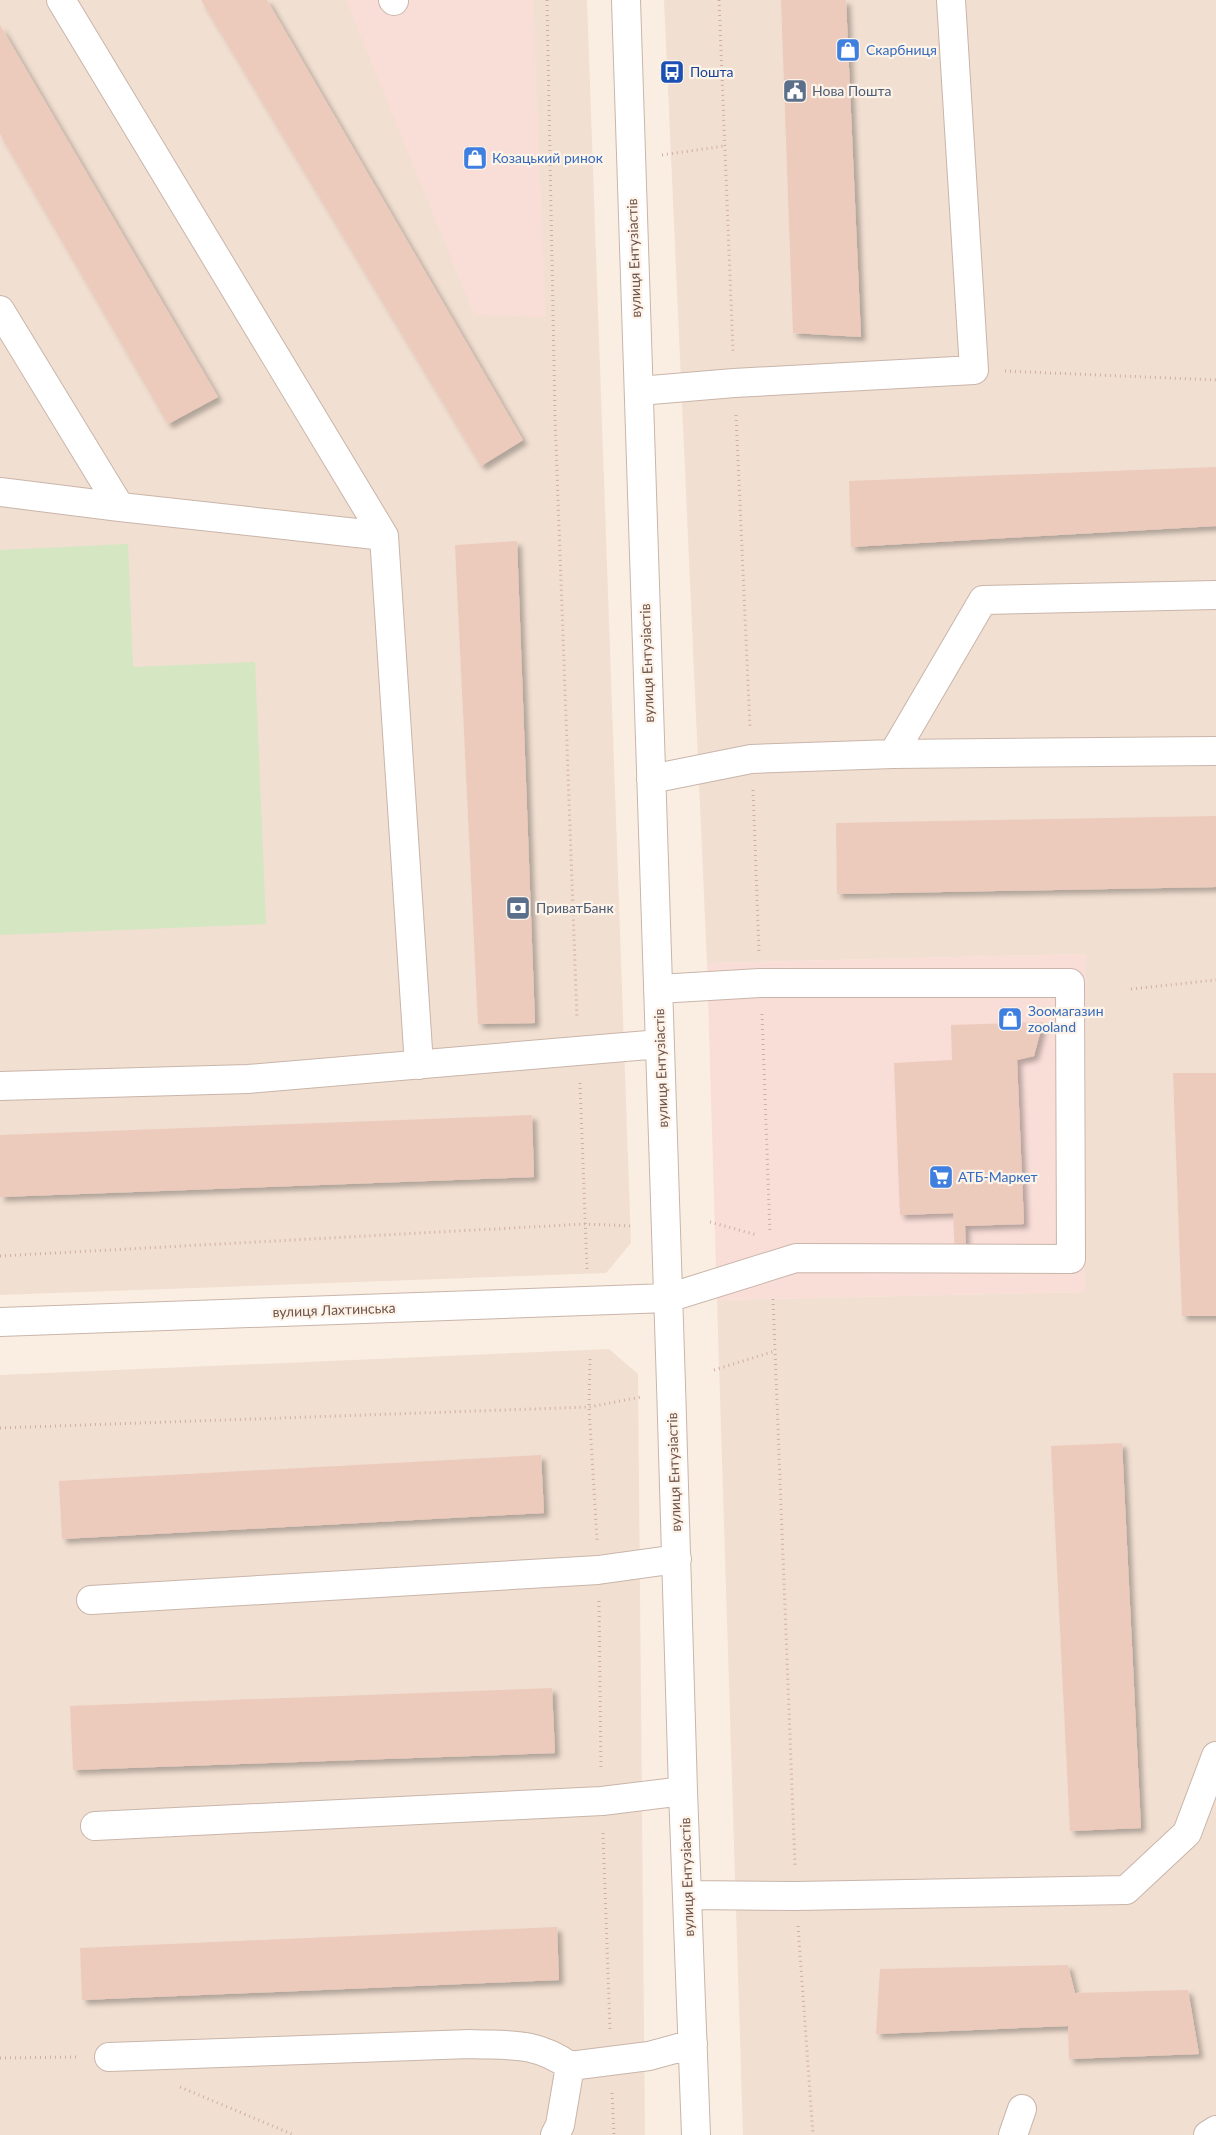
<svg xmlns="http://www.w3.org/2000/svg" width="1216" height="2135" font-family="Lato,sans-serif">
  <defs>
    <filter id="shadow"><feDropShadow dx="4.5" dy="4.5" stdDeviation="2.5" flood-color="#0004"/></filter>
  </defs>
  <rect width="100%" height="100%" fill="#faeee2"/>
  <path fill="#f1dfd1" d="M0,0H587L631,1243L606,1273L0,1295Z
    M664,0H1216V2135H743L717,1300L1085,1292L1086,954L707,963Z
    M609,1349L638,1374L645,2135H0V1375Z"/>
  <path fill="#f9ddd7" d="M346,0H533L546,317L474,315Z
    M1086,954L1085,1292L717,1300L707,963Z"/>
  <path fill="#d4e6c2" d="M128,544L133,667L255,662L266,924L0,935V550Z"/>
  <path fill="#edcbbc" filter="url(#shadow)" d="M201,0H267L523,440L481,466Z
    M781,0H846L861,337L793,333Z
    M0,25L218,397L168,424L0,134Z
    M1216,467V526L851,547L849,481Z
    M517,541L535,1023L478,1024L455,545Z
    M1216,816V887L837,894L836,823Z
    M1043,1022L1034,1056L1017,1060L1024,1224L965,1226L966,1253L955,1254L953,1213L900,1215L894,1063L952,1060L951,1025Z
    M1173,1073H1216V1316H1182Z
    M532,1115L534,1177L0,1197V1135Z
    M1122,1443L1141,1828L1070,1831L1051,1446Z
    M541,1455L544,1513L62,1539L59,1481Z
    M552,1688L555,1753L73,1770L70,1706Z
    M557,1927L559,1980L82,2000L80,1948Z
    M1068,1965L1075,1993L1188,1990L1199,2054L1069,2059L1068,2026L876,2034L880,1969Z"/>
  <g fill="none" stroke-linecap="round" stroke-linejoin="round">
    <defs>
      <path id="minor" d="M61,0L384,536L419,1065
        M393,0L394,1
        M626,0L671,1385L683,1791L696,2135
        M0,310L120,507
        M639,391L734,383L974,370L951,0
        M0,492L120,507L384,536
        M893,754L1216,751
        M651,779L751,759L893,754L983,600L1216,595
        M0,1086L248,1079L660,1044
        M0,1322L668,1298L796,1258L1071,1259L1070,983H760L658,989
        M91,1600L598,1570L677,1559
        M95,1826L602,1801L683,1791
        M688,1895L796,1896L1126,1890L1187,1833L1216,1756
        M109,2057L470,2044C511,2046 534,2041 570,2066
        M555,2135L560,2125L570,2066L649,2056L693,2044
        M1013,2135L1022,2109
        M1208,2135L1216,2130"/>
    </defs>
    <use href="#minor" stroke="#c9b5aa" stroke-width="30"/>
    <path stroke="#d1aea0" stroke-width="3" stroke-dasharray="1 4" stroke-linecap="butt" d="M547,0L555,417L577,1019
      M719,0L733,351
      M549,155L589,157
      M662,155L724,146
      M1005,371L1216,380
      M736,415L750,728
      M753,790L759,951
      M1131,989L1216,980
      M762,1014L770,1233
      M580,1083L587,1269
      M710,1222L757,1235
      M0,1256L585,1224L633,1226
      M773,1299L795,1865
      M590,1359L589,1407L597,1540
      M714,1370L775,1351
      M0,1428L589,1407L641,1397
      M599,1601L601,1770
      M603,1833L610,2029
      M798,1926L813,2135
      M0,2058L79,2057
      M180,2087L294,2135
      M612,2093L614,2135"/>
    <use href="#minor" stroke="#fff" stroke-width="28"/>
  </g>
  <defs>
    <symbol id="shop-square" viewBox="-11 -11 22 22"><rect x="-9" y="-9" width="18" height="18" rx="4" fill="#3f7fe0" stroke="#fdf3e8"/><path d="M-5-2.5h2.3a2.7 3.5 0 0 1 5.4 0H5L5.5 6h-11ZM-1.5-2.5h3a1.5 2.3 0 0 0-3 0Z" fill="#fff"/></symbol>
    <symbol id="bus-square" viewBox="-11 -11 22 22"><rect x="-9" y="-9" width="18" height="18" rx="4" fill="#1a4fb4" stroke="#fdf3e8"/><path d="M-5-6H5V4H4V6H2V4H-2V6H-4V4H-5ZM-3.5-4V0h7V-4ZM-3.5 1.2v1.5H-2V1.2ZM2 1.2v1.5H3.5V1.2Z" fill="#fff"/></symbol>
    <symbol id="civic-square" viewBox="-11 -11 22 22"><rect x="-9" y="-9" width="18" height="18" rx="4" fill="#5c6f8a" stroke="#fdf3e8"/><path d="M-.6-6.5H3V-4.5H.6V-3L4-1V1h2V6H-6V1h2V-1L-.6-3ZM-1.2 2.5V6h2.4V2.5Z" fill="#fff"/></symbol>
    <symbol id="bank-square" viewBox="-11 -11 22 22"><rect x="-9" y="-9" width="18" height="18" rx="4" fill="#5c6f8a" stroke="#fdf3e8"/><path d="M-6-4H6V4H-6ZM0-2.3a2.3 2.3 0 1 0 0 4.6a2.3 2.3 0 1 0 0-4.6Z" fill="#fff"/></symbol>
    <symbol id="supermarket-square" viewBox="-11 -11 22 22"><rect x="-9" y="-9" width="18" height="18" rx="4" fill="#3f7fe0" stroke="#fdf3e8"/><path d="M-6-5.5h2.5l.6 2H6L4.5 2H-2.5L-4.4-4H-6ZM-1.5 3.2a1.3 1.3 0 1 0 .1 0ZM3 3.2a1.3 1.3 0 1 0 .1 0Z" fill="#fff"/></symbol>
  </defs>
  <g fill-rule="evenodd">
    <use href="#shop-square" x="834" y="36" width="28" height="28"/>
    <use href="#bus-square" x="658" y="58" width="28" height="28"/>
    <use href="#civic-square" x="781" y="77" width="28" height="28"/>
    <use href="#shop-square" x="461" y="144" width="28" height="28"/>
    <use href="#bank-square" x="504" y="894" width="28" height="28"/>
    <use href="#shop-square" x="996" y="1005" width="28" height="28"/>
    <use href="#supermarket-square" x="927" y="1163" width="28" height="28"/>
  </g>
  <g text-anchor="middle" stroke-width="4.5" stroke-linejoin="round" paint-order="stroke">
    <g font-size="14" fill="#366cbe" stroke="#fdf3e8" text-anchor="start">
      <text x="866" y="55">Скарбниця</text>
      <text x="492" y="163">Козацький ринок</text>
      <text x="1028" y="1016">Зоомагазин<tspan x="1028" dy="16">zooland</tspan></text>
      <text x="958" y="1182">АТБ-Маркет</text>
    </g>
    <g font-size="14" fill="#164399" stroke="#fdf3e8" text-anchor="start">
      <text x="690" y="77">Пошта</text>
    </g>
    <g font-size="14" fill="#4e5e75" stroke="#fdf3e8" text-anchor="start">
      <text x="812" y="96">Нова Пошта</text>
      <text x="536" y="913">ПриватБанк</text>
    </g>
    <g font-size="14" fill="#6f544b" stroke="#fdf3e8">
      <text transform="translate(634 258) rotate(-92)" y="5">вулиця Ентузіастів</text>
      <text transform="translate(647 663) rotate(-92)" y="5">вулиця Ентузіастів</text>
      <text transform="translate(661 1068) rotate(-92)" y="5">вулиця Ентузіастів</text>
      <text transform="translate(334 1310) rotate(-2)" y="5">вулиця Лахтинська</text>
      <text transform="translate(674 1472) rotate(-92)" y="5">вулиця Ентузіастів</text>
      <text transform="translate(687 1877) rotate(-92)" y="5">вулиця Ентузіастів</text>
    </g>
  </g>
</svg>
